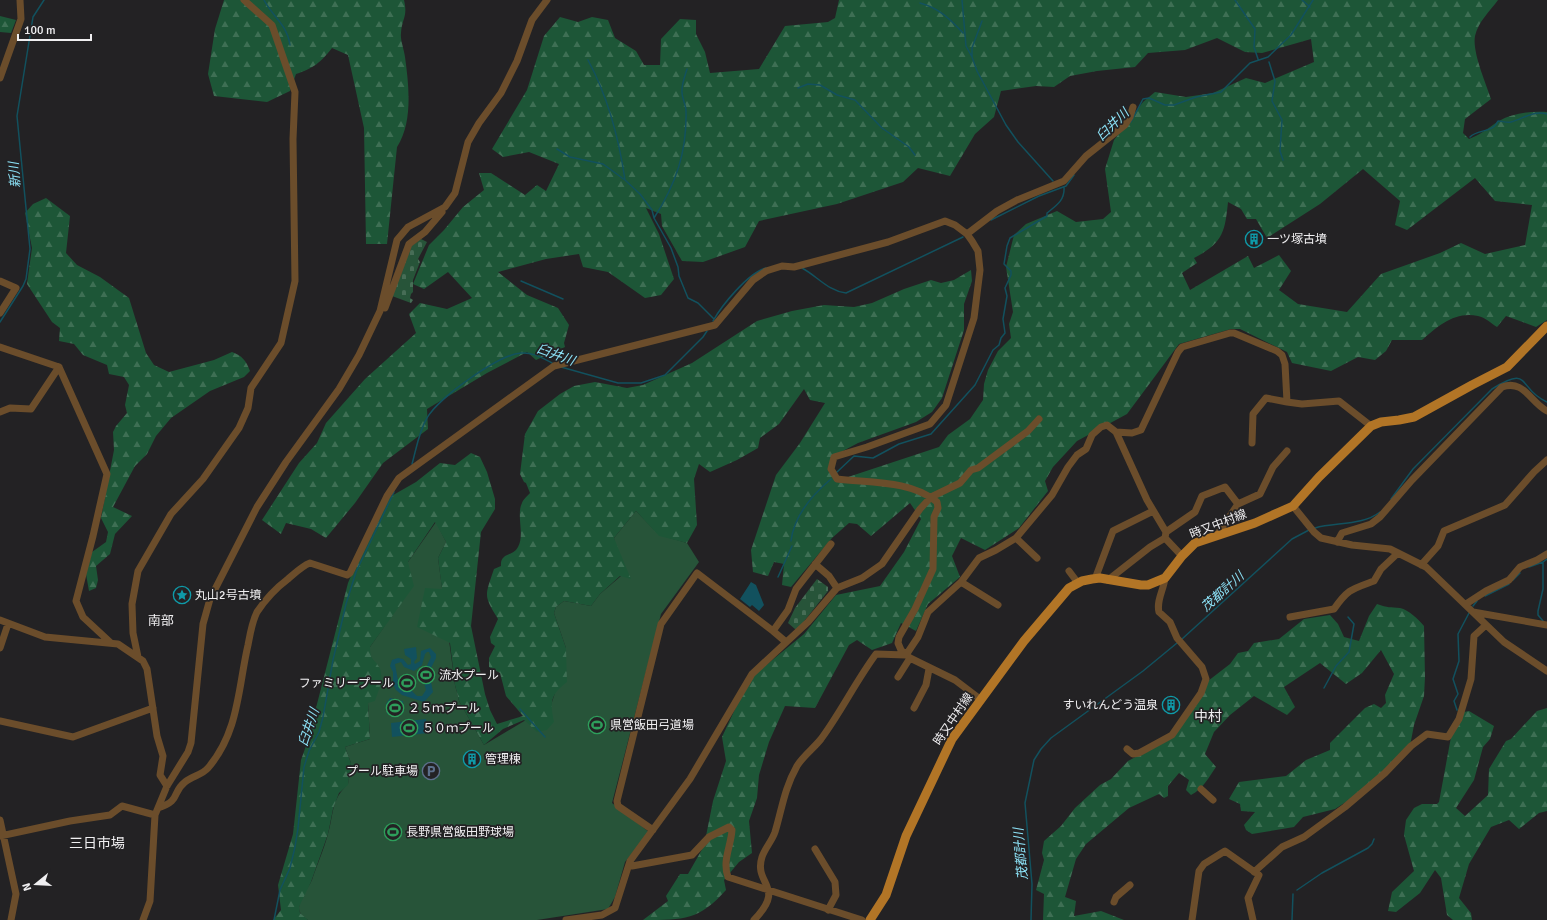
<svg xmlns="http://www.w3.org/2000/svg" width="1547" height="920" font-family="Signika,'Noto Sans JP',sans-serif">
  <defs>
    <pattern id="forest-firs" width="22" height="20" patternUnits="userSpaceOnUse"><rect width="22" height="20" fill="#1d5637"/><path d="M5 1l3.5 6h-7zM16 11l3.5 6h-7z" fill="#3e6f54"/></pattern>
    <pattern id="cemetery-stones" width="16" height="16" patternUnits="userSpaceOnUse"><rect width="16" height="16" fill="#275439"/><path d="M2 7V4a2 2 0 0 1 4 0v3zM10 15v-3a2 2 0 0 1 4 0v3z" fill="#476d56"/></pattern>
  </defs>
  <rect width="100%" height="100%" fill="#232224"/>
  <path fill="#275439" d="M636,511L659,535L687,543L699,562L661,614L612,803L649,832L625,862L615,897L608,909L537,920H308C303,917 299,913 299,908C299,898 308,889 312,880C317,865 324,849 328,834C334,813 331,800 348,784L351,763L345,747L370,739L368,703L380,670L370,656V647L384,627L408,562L436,522L446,542L438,558L455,685L459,701L484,745L551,705L556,690L566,648L554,613L556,607L564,601L591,606L600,594L621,576L614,538Z"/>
  <path fill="url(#forest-firs)" fill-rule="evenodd" d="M224,0H404C408,17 402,18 401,33C400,40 404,49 405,57C409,86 413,122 397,147L387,244H366L364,128L348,55L332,48C320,63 314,68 296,74L290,91L267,102L214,96L208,74L215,29Z
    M839,0H1498C1490,11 1478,22 1475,36C1472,52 1486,83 1491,99L1465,119L1463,133L1469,139C1480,135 1488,128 1499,121C1513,113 1531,111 1547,112V320L1536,327L1506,316L1497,327C1492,324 1485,317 1478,316C1455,311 1438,326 1422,340H1392L1386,351L1375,360L1358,357L1331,371L1292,363L1287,352L1240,329H1231L1179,344L1127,414L1077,441L1053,467L1045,481L1048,491L1019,528L985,550L961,538L952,556L960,577L928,604L916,631L901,623L892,643L872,650L857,640L849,645L815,708L785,706L769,742L759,775L757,798L749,821L752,853L739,862L724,880L726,890C699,920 685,920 643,920L668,901L666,896L680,874H688L704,846L713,801L726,761L722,737L743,692L754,675L804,634L836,595L880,586L904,552L921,519L910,503L871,536L857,524L849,523L832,538L791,587L782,585L784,564L774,562L768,576L753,572L751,550L776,475L800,443L825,403L810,400L804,389L779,424L760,438L758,448L737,460L710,472L699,464L694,479L697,525L687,543L659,536L636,511L614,538L631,579L620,576L600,594L591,606L564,601L556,607L554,613L566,648L567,682C550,695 550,702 554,722L547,730L537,732L524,720L503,729L484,745L459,701L455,685L450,643L417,627L425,588L442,589L438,558L446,542L435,522L408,562L414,586L370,647C370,662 375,658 380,669C384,679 378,692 375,701L368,703L370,739L345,747L351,763L348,785L339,793L333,809L328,834L311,882L299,907L300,913L308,920H273L281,910L278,885L293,834L301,760L307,743L348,583L356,564L388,498L416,482L440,463L455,465L471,453L480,457L487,472L495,499V509L481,532L471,626L485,694L490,710L497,724L523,716L506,696L500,673L489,667V658L495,646L491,643L490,637L498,619C483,595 485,596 494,569L501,566C500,552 513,557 518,547C525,535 516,515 522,503C523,500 527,496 530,493L526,483L524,482L520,474L525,434L538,411L560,394L574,386L595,382L627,388L643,385L692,363L757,321L792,311L824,305L854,307L872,303L904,289L931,280L941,283L954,280L971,270L972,281L964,304V330L942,398L932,412L916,422L858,443L841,452L836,460L834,469L838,477L845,478L939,447L948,435L970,419L983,400L984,384L988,370L998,351L1011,338L1009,324L1013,312L1006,267L1014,235L1026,224L1057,211L1076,222L1103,219L1111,212L1105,169L1114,140L1143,102L1155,92L1186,97L1213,93L1246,78L1265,83L1314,62L1311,39L1262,53L1245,52L1217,38L1185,50L1148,53L1135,67L1097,71L1070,76L1054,87L1036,86L1001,91L994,117L975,134L950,176L918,168L903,182L837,204L759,221L745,247L703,262L682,261L662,226L661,214L646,208L659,234L674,279L661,295L645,298L608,272L583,267L579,254L546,259L498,272L527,295L558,308L569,325L564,343L565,347L536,360L527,352L487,373L427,409L428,429L383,463L355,503L326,538L311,529L286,523L281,534L262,520L299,463L317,443L326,423L365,379L416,333L409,314L420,303L447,309L472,298L448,272L424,289L413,284L429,245L444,230L463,207L484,190L479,173H491L525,195L537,185L546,191L559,164L529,152L503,157L492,149L527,90L544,36L560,17L578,22L592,17L608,20L615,38L636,51L644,65H660L661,39L680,19L696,20V34L705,52L710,73L759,69L785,26L828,22L835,18ZM1363,169L1400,201L1395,225L1407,230L1475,178L1495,201L1532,205L1525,245L1485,254L1461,243L1440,253L1381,274L1347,312L1298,304L1279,290L1291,271L1279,255L1254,268L1248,256L1190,290L1182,273L1197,263L1194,258C1223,243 1225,232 1228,202L1241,209L1247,219H1256L1267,238L1320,204Z
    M0,16L16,20L11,33L0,32Z
    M46,198L70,216L66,253L77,265L100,277L129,298L146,353L154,365L169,372L214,360L232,352C242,356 246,360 250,371L244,377L210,391L171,418L156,436L147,454L135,466L113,507L132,516L115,534L110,554L96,566L98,580L96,588L89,591L86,574L92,552L106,542L108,532L101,518L114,450L113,432L116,426L127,413L125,405L129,385L124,377L109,374L107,365L83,355L74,344L59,341L60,328L52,322L27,284L32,248L25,213L33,204Z
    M1377,604C1388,608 1390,607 1400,608C1409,610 1418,619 1424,626L1425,677L1424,696L1414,725L1410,746L1376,778L1352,798L1335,809L1303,817L1294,827L1252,834L1246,830L1244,825L1255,812L1241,811L1240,804L1229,799L1239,782L1286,776L1306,760L1330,750V743L1365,708L1374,704L1381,708L1386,703L1385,695L1394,674L1381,650L1362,673L1346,684L1320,663L1284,687L1295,707L1287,715L1254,696L1230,715L1214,732L1205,754L1216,767C1209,777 1203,789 1191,795L1186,790L1189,780L1179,773L1168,786V796L1164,798L1159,794L1129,808L1086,844L1076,859L1065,897L1076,901L1074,916L1101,911L1124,920H1043L1044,894L1036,890L1044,860L1042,853L1044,841L1061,826L1075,808L1100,785L1111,779L1128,761L1173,737L1208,681L1230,664L1238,653L1248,651L1254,643L1279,639L1304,619L1330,615L1338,624L1344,637L1359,641L1369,616Z
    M1547,708V811L1539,813L1519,829L1509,820L1491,827L1469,864L1459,898L1471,913L1472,920H1453L1447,915L1441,878L1435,870L1420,893L1396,912L1388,911L1392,892L1414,871L1404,835L1406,820L1414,808L1422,804H1437L1439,802L1451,737L1464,712L1469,711L1494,726L1490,739L1483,747L1474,780L1456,808L1465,816L1488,795L1489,769L1506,741L1511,739L1537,711Z"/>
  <path fill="url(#cemetery-stones)" d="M421,239L427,242L418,259L420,262L413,280V292L411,294L410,298L413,300L411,303L392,296L410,247Z
    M817,579L828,587V591L798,629H795L788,623L795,608Z"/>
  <path fill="#12515e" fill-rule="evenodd" d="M751,582L756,585L764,605L759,611L752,605L750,607L740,599Z
    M416,647L417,658L414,662L415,664L420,661L421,651L430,648L436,654V658L429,672L433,692L424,702L402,695L396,690L393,684V672L390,666L392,660L398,658L403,659L408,665L411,664V659L405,655L404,649ZM427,652H429L431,657C425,669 422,676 426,690L422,696H417L412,691L404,690L399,686L395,664L401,662L404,667L414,671L422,665L425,654Z
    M390,698L403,701L404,712L387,714L386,704Z
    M426,719L428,733L392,737L391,723Z"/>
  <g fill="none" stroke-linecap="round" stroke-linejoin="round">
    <path stroke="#12515e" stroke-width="1.5" d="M264,0C272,16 287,24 290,45
      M962,0L966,46L972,57
      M1235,0L1255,29L1254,47L1258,59
      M1302,0L1310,7
      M920,3C939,8 950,19 963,33
      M982,21L972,48V57L977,71L1006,125L1018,142L1053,181
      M588,60C608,97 619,139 625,180
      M1269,62L1275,81L1272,101L1282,120L1280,151L1283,160
      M798,88L808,84L820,85L837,95L855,100L882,128L909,147L915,155
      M1131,122L1143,99L1149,98L1165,105H1174L1196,97L1221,92L1250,63L1268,57L1291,35L1313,0
      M1470,137C1478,129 1493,133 1498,121C1502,121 1507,123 1511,122C1523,119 1533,110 1547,114
      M557,149L570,157L603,164L625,180L640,194L652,210L654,218L671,248L678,267L679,276L688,298L698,303L714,319
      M654,218C676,184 687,152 686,111C686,104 681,97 682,90C682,83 685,76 687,69
      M991,220L1039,196L1066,186L1074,175
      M802,268C817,276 828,291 846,293L963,237
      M521,281L563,299
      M713,321C722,305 748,273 766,268
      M0,322L23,286L26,279L30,249L17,116L33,17L44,0
      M561,367L618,383H641L665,375L703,337L707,331
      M412,464C416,450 419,431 427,418C438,398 498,355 521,353C533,352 542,358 552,363
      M837,472L854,456L873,458L899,444L931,434L975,385L993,350L999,345L1001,338L1005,333L1003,319L1007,296L1005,288L1011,275V271L1004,264L1007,246L1010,238L1047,216V213C1057,205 1065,200 1064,187
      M1391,499L1413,469L1492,389C1532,364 1517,389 1547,402
      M1315,528C1336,522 1362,526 1380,512
      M791,541C794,515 812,495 831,479
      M1529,567L1543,562
      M778,577L792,546
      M1513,580L1520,573
      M1485,596L1509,584
      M1473,606L1477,601
      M1543,621L1538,615V611L1543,589V562L1547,559
      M1182,639L1292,539L1309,530
      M1324,688L1336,666L1349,652L1354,624L1348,617
      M520,709L545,737
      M1457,710L1454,701L1458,694L1453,679L1459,661L1458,634L1469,613
      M1297,890L1322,873L1368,848L1372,844L1374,839
      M274,920L280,890L290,868L295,847L298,828L304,767L309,751L319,732L323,717L333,660L346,604L356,572L394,492
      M1031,920L1032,884L1025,803L1034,760L1041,749L1051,738L1143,671L1177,643
      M1292,920L1293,894"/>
    <path stroke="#6b4d2b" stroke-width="7" d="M0,78L21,19L20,0
      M967,234L997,211L1017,200L1064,181L1086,156L1125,125L1130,117L1133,107
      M0,281L16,288L0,313
      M385,308L409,244L425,232L442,212
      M0,347L59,367L107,474L93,536L76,601L83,617L111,643
      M0,412L10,408L31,409L59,367
      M1116,432L1132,433L1141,430L1178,352L1182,347L1230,333H1234L1277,351L1282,355L1285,364L1287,402L1302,404L1339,401L1371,426
      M1252,443L1253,414L1266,398L1287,402
      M1293,506L1314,532L1321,538L1352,545L1390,549L1426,567L1504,642L1547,671
      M1166,532L1195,512L1202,496L1225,487L1238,504
      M1217,535L1238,504L1260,494L1273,467L1287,451
      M1016,538L1037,558
      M1337,542L1342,533L1371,524L1380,517L1412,480L1502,387C1524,379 1530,402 1547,411
      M815,564L829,576L837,588
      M1421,565L1438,546L1444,531L1505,505L1534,472L1547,460
      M1069,571L1078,583
      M1095,579L1113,531L1153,511
      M1108,580L1150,547L1165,538
      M961,582L998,605
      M1466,604L1486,591L1509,580L1520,567L1537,560L1547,554
      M1473,612L1547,625
      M1290,617L1334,609C1348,589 1352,589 1374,581L1381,569L1398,553
      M0,620L45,637L118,644L143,661L147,669L157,736L163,756L160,775L167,786
      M773,631L788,610L796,589L831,544
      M0,648L8,624
      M138,657L133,633L132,604L138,571L171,514L203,479L239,428L248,408L251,388L281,343L295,281L293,139L295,92L272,25L244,0
      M898,677L910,658
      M914,708L926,685L929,669
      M0,721L73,737L153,708
      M1127,749L1133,754L1139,753L1172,735L1201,693L1206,679L1202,667L1177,638L1170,622L1159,612C1156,601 1164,589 1165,578
      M1201,789L1213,800
      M158,808C182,800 171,793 185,782C192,776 202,775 208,768C239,732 238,688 248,645C250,634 252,622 257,612C265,600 276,588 288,579C295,573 302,566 310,563L347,575L350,573L387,496L399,478L554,366L715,325L753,280L766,271L782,266L794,267L888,242L945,221L955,225L967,234L972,241L978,251L980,270L974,318L946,405L930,424L867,447L834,457L831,469L837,479C869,483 911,480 937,502L938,508L934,517L933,569L915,609L899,637L898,643L901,650L910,658L955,680L980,699
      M0,820L16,894L11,920
      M653,830L618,806L617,801L661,624L697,573L773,631L786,642
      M0,836L70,821L110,815L122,806L155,815
      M815,849L835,882L836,895L828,910
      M629,865L632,866L692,855L709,837L729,827L732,830C731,846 722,861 728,877L862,920
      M1254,872L1282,847L1304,837L1345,807L1385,773L1411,746L1427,734L1448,737L1459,719L1471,679L1474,636L1486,625
      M1114,902L1116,897L1130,885
      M143,920L150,901L155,815L167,786L188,752L191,743L203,624L210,599L257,507L286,462L339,389L359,355L380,311L397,240L408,227L445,207L455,193L468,142L479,123L501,93L517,61L532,20L547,0
      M566,920L602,915L615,908L630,861L690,779L752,674L808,622L837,588L862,578L882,564L920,509L931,497L960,483L971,470L978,468L1028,431L1039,419
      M754,920C787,886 753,885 762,857C765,848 772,841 775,832C782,809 784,789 797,766C803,756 814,748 821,739C841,712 856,681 876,654L906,655L918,637L928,612L961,582L979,558L996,550L1016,538L1052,495L1068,467L1077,455L1086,449L1092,435L1101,427L1107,425L1116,432L1147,500L1166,532L1165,538L1182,556
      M1192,920L1199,871L1204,864L1225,851L1259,875L1248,898L1253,920"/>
    <path stroke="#b27526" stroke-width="9" d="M870,920L886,895L906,836L952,739L1024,641L1069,588L1082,581L1092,579L1100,578L1141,585H1148L1165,578L1182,556L1195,543L1255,523L1293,506L1319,477L1371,426L1381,422L1399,420L1414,417L1472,385L1507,367L1547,326"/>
  </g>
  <defs>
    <symbol id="building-ring" viewBox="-11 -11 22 22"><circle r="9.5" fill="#232224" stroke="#0f9aa8" stroke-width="1.5"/><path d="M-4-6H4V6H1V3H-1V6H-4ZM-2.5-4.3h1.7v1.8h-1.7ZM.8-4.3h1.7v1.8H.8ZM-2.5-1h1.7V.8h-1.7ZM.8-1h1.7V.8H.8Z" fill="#0f9aa8"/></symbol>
    <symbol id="sight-ring" viewBox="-11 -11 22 22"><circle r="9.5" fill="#232224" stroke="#0f9aa8" stroke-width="1.5"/><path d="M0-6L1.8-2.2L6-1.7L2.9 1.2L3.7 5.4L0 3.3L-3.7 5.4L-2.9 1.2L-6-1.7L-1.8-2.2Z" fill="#0f9aa8"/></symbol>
    <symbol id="stadium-ring" viewBox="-11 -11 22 22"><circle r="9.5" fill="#232224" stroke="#2e9e5b" stroke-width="1.5"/><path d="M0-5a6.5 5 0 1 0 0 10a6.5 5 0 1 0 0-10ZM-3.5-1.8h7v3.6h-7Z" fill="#2e9e5b"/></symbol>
    <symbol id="parking-ring" viewBox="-11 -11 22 22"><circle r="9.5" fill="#232224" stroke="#5c6f8a" stroke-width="1.5"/><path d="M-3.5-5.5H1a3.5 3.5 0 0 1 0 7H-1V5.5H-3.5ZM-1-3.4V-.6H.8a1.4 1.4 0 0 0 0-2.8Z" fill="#5c6f8a"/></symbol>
  </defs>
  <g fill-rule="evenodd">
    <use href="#building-ring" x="1244" y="229" width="20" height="20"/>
    <use href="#sight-ring" x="172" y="585" width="20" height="20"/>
    <use href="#stadium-ring" x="416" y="665" width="20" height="20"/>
    <use href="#stadium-ring" x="397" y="673" width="20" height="20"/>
    <use href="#building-ring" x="1161" y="695" width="20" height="20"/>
    <use href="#stadium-ring" x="385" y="698" width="20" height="20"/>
    <use href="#stadium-ring" x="587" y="715" width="20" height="20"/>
    <use href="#stadium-ring" x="399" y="718" width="20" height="20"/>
    <use href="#building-ring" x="462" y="749" width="20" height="20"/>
    <use href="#parking-ring" x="421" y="761" width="20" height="20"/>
    <use href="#stadium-ring" x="383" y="822" width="20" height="20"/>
  </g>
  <g text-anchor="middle" stroke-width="3.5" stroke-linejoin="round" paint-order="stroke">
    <g font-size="12" fill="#f0eff1" stroke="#232224" text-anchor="start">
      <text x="1267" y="243">一ツ塚古墳</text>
      <text x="195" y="599">丸山2号古墳</text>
      <text x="439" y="679">流水プール</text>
      <text x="394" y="687" text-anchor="end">ファミリープール</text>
      <text x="1158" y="709" text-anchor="end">すいれんどう温泉</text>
      <text x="408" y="712">２５ｍプール</text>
      <text x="610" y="729">県営飯田弓道場</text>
      <text x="422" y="732">５０ｍプール</text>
      <text x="485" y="763">管理棟</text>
      <text x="418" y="775" text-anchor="end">プール駐車場</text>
      <text x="406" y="836">長野県営飯田野球場</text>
    </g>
    <g font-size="12" fill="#f0eff1" stroke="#232224">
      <text transform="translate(1218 524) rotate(-21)" y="4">時又中村線</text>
      <text transform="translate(953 719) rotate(-56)" y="4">時又中村線</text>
    </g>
    <g font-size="13" font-style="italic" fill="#8ce2f7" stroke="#232224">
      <text transform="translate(1112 124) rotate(-44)" y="5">臼井川</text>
      <text transform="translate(14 175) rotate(-95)" y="5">新川</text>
      <text transform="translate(556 354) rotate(20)" y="5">臼井川</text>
      <text transform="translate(1222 591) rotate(-42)" y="5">茂都計川</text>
      <text transform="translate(308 727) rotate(-71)" y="5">臼井川</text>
      <text transform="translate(1020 854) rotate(-95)" y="5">茂都計川</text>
    </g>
    <g font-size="13" fill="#f0eff1" stroke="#232224">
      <text x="161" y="625">南部</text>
    </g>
    <g font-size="14" fill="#f0eff1" stroke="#232224">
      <text x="1208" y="721">中村</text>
      <text x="97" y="848">三日市場</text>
    </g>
  </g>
  <g transform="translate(36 884) rotate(252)" stroke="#232224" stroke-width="3" paint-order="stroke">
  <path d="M0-3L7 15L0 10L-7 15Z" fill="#f0eff1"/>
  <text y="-6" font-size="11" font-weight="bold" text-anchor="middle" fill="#f0eff1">N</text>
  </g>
  <path d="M18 34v6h73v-6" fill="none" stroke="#f0eff1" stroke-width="2"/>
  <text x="24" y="34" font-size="12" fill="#f0eff1" stroke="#232224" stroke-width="3" paint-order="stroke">100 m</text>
</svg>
